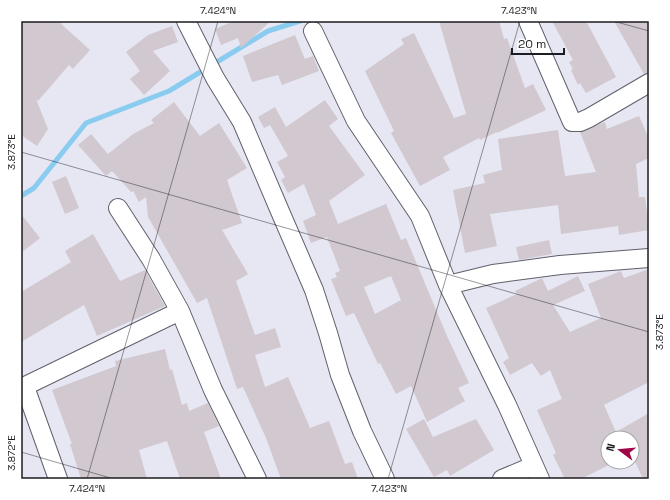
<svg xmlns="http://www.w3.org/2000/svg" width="670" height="500" font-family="'Space Grotesk',sans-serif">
  <rect width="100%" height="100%" fill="#e6e7f3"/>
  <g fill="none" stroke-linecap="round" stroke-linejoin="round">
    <path stroke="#8acbf0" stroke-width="5" d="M21,196L34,188L86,123L169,91L268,31L300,21"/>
  </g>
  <path fill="#d2c8d0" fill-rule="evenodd" d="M21,21H58L90,50L73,69L69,65L38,101L36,99L48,129L37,146L21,135Z
    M234,21H271L241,48L238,38L221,45L215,29Z
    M439,21H499L504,39L507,38L525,88L533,84L546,110L497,133V132L480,140L479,138L443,157L450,170L420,186L391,133L394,131L365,71L404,44L401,39L414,33L454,118L466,114Z
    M552,21H586L616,77L586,93L580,83L578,85L571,70L573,69L569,62L573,60Z
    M614,21H649V73L644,74Z
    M172,26L178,42L153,51L170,71L144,95L130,79L140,71L126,52L148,35Z
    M295,35L305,59L313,56L319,71L282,85L278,75L252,82L243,56Z
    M325,100L338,119L329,126L365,175L329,201L338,224L386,204L401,240L406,238L447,336L469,383L458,388L465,401L427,422L411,386L396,394L380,363L378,364L354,313L346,316L331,279L337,277L335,273L340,271L327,237L311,243L303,221L316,215L304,184L288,193L281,180L285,177L277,162L288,156L270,125L264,128L258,117L275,107L286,127ZM391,276L401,300L375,314L364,287Z
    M174,102L200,136L219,123L247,168L227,180L242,223L222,230L248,274L236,281L255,335L275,328L281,347L255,355L265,387L288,377L310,428L329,421L345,464L352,462L358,479H281L266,438L243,387L237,389L207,298L197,303L148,217L146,197L139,202L133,191L131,192L112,171L106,176L78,145L91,134L108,154L133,134L154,123L151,120Z
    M639,116L649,139V158L636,164L639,197H645L649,230L619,235L618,226L561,234L558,205L490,214L497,246L465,253L453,190L485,183L483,175L502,170L498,139L558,130L565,176L596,172L580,132L605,122L607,129Z
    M66,176L79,208L65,214L52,182Z
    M21,214L40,238L21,253Z
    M93,234L120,281L145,270L165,306L97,336L84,305L21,342V292L71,262L65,251Z
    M549,240L552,254L519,260L516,247Z
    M649,269V382L604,405L616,432L649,413V479H643L632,455V438H608V462H615L581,479H565L553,455L556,453L537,410L562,399L550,370L541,376L532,363L510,375L503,362L509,358L486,308L517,294L515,291L542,278L548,291L578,276L585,291L553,305L570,332L601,318L588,284L621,271L624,278Z
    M165,349L170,370L172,369L182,405L187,403L189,411L208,403L219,426L204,432L221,479H180L167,441L139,450L147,479H81L70,444H72L52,390L116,366L115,361Z
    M424,419L433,437L476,419L494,450L450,476L447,470L434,477L406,429Z"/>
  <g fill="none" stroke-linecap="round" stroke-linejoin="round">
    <defs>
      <path id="minor" d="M186,21L215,78L242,122L279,209L314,290L328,333L340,375L362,431L385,479
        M528,21L572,122H580L589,118L649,83
        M313,31L356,121L420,216L448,285L507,405L540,479
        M118,208L151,259L180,311L213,390L257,479
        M448,285L493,274L560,265L649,258
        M25,387L58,479
        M21,388L180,311
        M502,479L533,466"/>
    </defs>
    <use href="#minor" stroke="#5f606a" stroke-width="20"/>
    <use href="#minor" stroke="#fff" stroke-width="18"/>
  </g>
  <path fill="none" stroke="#1c1d21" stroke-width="1" stroke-opacity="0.45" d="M613,21L649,31M21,152L649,332M21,452L114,479M87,479L218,21M388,479L520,21"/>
  <rect width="670" height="500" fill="none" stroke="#ffffff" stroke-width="44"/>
  <g transform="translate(620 450) rotate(286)"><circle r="19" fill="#ffffff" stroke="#a4a5a6"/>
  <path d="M0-3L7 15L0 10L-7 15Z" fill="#a00548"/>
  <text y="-6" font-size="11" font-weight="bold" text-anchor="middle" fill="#1c1d21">N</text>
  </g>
  <path d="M512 48v6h52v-6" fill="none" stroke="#1c1d21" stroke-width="2"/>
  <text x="518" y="48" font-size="12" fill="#1c1d21" stroke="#ffffff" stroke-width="3" paint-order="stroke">20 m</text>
  <rect x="22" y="22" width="626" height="456" fill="none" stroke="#1c1d21" stroke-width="1.5"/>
  <g font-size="10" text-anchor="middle" fill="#1c1d21">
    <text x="218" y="14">7.424°N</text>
    <text x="519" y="14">7.423°N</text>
    <text transform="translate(11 152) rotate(-90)" y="4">3.873°E</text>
    <text transform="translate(659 332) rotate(-90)" y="4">3.873°E</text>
    <text transform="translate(11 453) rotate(-90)" y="4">3.872°E</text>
    <text x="87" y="492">7.424°N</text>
    <text x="389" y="492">7.423°N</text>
  </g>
</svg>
